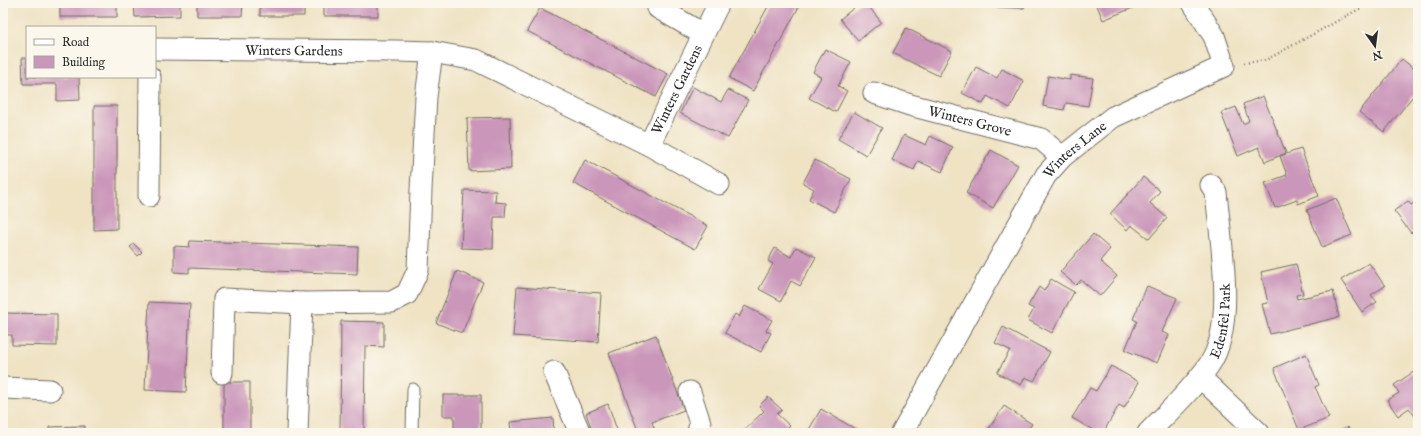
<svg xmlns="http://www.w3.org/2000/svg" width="1421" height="436" font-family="'IM FELL English',serif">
  <rect width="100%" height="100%" fill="#fbf7ec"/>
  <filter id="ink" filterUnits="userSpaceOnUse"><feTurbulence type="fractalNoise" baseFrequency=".025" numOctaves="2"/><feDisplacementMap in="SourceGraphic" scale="8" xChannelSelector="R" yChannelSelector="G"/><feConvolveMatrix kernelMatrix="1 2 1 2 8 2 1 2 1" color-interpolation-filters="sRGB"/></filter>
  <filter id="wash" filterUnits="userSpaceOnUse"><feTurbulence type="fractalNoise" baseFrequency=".012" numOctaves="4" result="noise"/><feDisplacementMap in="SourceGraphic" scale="16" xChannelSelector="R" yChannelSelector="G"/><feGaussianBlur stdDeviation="0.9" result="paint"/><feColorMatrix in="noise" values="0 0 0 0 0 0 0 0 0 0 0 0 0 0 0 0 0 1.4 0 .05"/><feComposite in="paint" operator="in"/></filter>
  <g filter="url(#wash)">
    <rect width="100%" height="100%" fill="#efe3c4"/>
    <g id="blocks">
      <path fill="#ca96ba" d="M60,3H117V17H60Z
        M134,3H180V16L135,17Z
        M197,3H243L242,16H197Z
        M260,3H304V16H260Z
        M324,3H378V16H324Z
        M770,3H801L753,91L729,78Z
        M860,3H866L881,22L858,41L840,19Z
        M988,3H1025L1024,8L988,7Z
        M1096,3H1133L1135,7L1103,20Z
        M540,8L668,74L656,97L527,31Z
        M906,28L952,51L939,76L893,53Z
        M825,49L851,62L838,86L847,91L836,112L809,98L821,77L813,72Z
        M22,58H27V77H79L80,100L57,101V84H23Z
        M1402,59L1418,72V90L1384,132L1359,112Z
        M976,67L997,78L1002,69L1024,81L1010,108L987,96L983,104L962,93Z
        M1070,75L1093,78L1088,106L1066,103L1064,110L1043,106L1048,76L1070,80Z
        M693,87L721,102L728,90L748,100L728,138L680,113Z
        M1263,96L1286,153L1265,162L1259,147L1238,156L1221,113L1236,107L1243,124L1249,121L1243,104Z
        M94,106H117V229L94,230Z
        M854,112L882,128L866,155L838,139Z
        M510,117L511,169L469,171L467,118Z
        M904,135L926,145L930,136L953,147L942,172L918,161L914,170L892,160Z
        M1301,149L1319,196L1298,204L1297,200L1275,208L1265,183L1287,175L1280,156Z
        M991,150L1018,165L993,208L966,193Z
        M585,160L708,226L695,249L573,183Z
        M815,160L851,179L834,212L809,199L814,189L803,183Z
        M1143,177L1160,191L1150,203L1167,218L1149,239L1131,225L1127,230L1110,214Z
        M464,190L496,191L495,202L506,203L505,217H494L493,249L461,248Z
        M1336,198L1352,235L1322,247L1307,210Z
        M1418,200V227L1411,233L1394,211L1408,201L1411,205Z
        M1093,234L1110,249L1100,261L1117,276L1100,296L1081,280L1076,285L1060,272Z
        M190,241L358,247L357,274L189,268V273L174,272V246L189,247Z
        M134,244L142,252L138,256L130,247Z
        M796,247L816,257L800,286L791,281L781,301L759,289L773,264L768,261L775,248L791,257Z
        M1369,263L1385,286L1371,295L1377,302L1362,312L1341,280Z
        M1296,264L1303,294L1296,295L1297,299L1333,291L1339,317L1270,334L1262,304L1268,303L1261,272Z
        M457,271L483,282L462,333L436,323Z
        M1051,279L1074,292L1052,333L1028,320L1034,309L1028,306L1039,287L1044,291Z
        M1147,286L1177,298L1162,332L1169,335L1157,363L1125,350L1137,321L1133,319Z
        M517,287L601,293L598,342L513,336Z
        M149,302L190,304L186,392L145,390Z
        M745,306L772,320L766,331L771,333L761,352L725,333L735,314L739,317Z
        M3,313L57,314V346L12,345V335H3Z
        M341,321L384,322V347L365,346L364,433H340Z
        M1003,327L1050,352L1034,381L1025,377L1021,385L997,373L1010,350L995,343Z
        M656,335L684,410L652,422L656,433H624L637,428L609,353Z
        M1306,354L1319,385L1315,387L1329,418L1299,430L1274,368Z
        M1111,366L1139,382L1124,408L1119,405L1103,433H1098L1072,418L1090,388L1096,391Z
        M1418,369V418L1417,419L1409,408L1398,416L1387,400L1399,393L1394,385Z
        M224,382H250V433H224Z
        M443,395H481V433H454V416H443Z
        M768,397L782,410L777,414L790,426L783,433H741L764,411L759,406Z
        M608,404L618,433H593L586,413Z
        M1004,406L1032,424L1027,431L1030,433H986Z
        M821,409L857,430L855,433H807Z
        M553,418L554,433H511L510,422Z
        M85,426V433H49V427Z
        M1348,427L1353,433H1341Z"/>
    </g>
  </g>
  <g filter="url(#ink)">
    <use href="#blocks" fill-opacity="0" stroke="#706b61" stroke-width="1"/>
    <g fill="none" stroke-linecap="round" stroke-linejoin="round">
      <defs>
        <path id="service" d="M412,433L413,389"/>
        <g id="minor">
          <path d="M658,8L703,34"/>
          <path id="s1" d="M155,49L397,51L432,52L476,60L649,145L719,184"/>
          <path id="s2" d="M874,93L910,105L1041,139L1062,157"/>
          <path id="s3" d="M649,145L719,3"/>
          <path d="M149,196L150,77"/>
          <path d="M554,372L580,433"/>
          <path d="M222,373L224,299L302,303L392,302L407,294L418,270L421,190L426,97L432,52"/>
          <path d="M1200,377L1259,433"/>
          <path d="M3,388L50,390"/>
          <path d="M690,392L700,423L698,433"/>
          <path d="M297,433L302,303"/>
          <path id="s4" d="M902,433L1046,175L1062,157L1113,117L1224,66L1214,36L1193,3"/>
          <path id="s5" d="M1148,433C1169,411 1192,390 1209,365C1237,325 1220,239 1216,192L1211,185"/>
        </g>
      </defs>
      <use href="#service" stroke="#706b61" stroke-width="13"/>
      <use href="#minor" stroke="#706b61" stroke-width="23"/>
      <path stroke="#706b61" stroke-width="2.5" stroke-dasharray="1 3" stroke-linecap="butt" d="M1244,63L1266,60L1370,3"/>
      <use href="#service" stroke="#fff" stroke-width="11"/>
      <use href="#minor" stroke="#fff" stroke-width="21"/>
    </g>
  </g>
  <g text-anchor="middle" stroke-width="3.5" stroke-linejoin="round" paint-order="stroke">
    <g font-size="14" fill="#2b2b2b" stroke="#fbf7ec">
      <text dy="5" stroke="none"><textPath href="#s1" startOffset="139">Winters Gardens</textPath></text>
      <text dy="5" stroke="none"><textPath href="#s3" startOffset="62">Winters Gardens</textPath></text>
      <text dy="5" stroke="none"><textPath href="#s2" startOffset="100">Winters Grove</textPath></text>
      <text dy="5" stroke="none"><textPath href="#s4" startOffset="334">Winters Lane</textPath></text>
      <text dy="5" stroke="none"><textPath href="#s5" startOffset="138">Edenfel Park</textPath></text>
    </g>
  </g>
  <rect width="1421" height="436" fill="none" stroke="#fbf7ec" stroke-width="16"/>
  <rect x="26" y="26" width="130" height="52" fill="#fbf7ec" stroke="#a8a59f"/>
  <rect x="34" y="39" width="20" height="6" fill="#ffffff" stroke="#a8a59f"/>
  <text x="62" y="46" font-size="12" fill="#2b2b2b">Road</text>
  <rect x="34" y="56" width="20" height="12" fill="#ca96ba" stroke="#a8a59f"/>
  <text x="62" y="66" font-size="12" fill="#2b2b2b">Building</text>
  <g transform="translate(1375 46) rotate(166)" stroke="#fbf7ec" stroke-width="3" paint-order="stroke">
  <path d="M0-3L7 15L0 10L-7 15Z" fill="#2b2b2b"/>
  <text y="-6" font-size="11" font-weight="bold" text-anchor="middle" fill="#2b2b2b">N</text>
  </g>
</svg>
